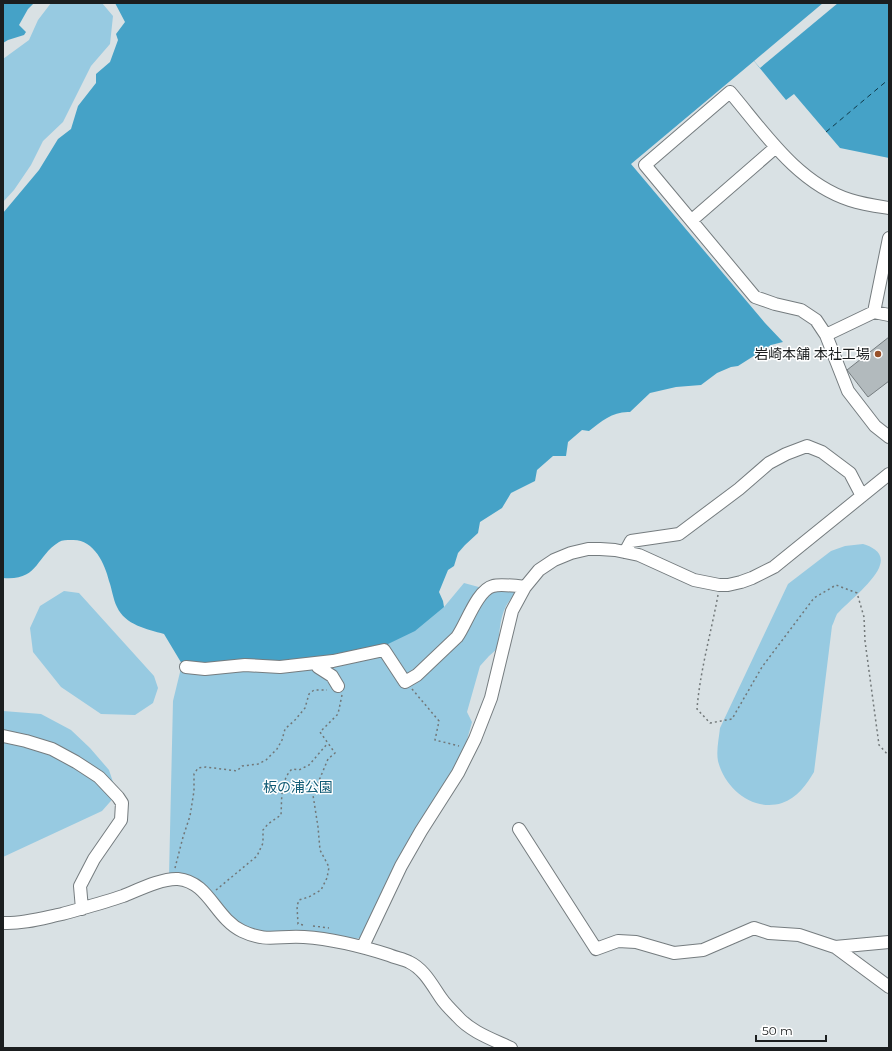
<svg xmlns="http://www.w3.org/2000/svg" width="892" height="1051" font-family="Montserrat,'Noto Sans JP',sans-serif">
  <rect width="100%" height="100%" fill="#d9e1e4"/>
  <path fill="#97cae1" d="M51,3H102L113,16L110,44L91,66L63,122L43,141L31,165L14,190L3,202V59L29,40L38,20Z
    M863,544C873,547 884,553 880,565C876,580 848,602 837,614C835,618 834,622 832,626L814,772C807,784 797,798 782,803C753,812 725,789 718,761C716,751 719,738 720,728L788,584L831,551L845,546Z
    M464,583L486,589L517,590C514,596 509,600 506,606C499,620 500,634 497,649L489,656L480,666L467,712L472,722L465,747L364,936L360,938L355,939L305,932L264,933L241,926L217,903L169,876L173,701L182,664L444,607Z
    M64,591L79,593L154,676L158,688L153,703L135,715L101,714L61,687L33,652L30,628L40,606Z
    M3,711L41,714L71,730L90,748L109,770L117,794L102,811L3,857Z"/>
  <path fill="#45a2c7" d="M3,3H34L28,9L19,25L26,32L24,35L8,40L3,43Z
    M115,3H889V158L840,148L794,94L786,100L754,61L631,164L765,323L783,342L771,345L738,366L731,367L717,373L701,385L676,387L650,393L630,412C613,411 602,421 589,431L582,430L568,442L566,456H553L537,470L535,481L511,493L502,508L480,522L478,533L465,545L458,553L454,566L448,570L439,592L443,601L444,607L415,631L388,644L367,651L288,661L182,664L164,634C147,629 125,625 117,607C113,599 112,589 109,581C105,563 93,538 71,540C67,540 62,540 59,542C35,557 39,581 3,578V213L39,170L58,139L71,129L78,106L96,83V74L110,62L118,40L116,34L125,22Z"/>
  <path fill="#d9e1e4" d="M823,3H838L760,68L754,61Z"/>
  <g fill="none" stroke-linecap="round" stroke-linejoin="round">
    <path stroke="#0f3848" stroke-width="1" stroke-dasharray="5 4" stroke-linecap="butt" d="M826,132L889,79"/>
  </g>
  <path fill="#b2babd" stroke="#767d80" d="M889,337V381L868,397L847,370Z"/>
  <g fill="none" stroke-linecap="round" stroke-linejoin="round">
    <defs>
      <path id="minor" d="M889,208C876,206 862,204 850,200C797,183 764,132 730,92L645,165L755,297L775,304L801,310L816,320L826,335L848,391L875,426L889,437
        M692,220L776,147
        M874,312L889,238
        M826,335L874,312L889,315
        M625,552L631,541L679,534L739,489L769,463L786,454L807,446L822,452L850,473L862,496
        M326,664L318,667L332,676L338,686
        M186,667L205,669L245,665L280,667L333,661L384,650L405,682L417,675L457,637C466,625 477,590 493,586C500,584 517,586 525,587
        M3,736L26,741L52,749L76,762L99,777L118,797L122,803L121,820L94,859L80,886L82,909
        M519,829L596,949L618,941L636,942L674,953L703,950L754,928L769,933L799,935L835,947L889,987
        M3,923C23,924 43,918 62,914C83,908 103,903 123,896C138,890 162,878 178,879C209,882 215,918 242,931C267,943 279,935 304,937C333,939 361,946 389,955C396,958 403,959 409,962C424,969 432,985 441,998C445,1004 451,1010 457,1016C471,1032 492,1039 511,1048
        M363,946L401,866L421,831L458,773L475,739L491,698L512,611L525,587L539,570L554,560L571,553L588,549H600L615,550L639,555L694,580L719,585H728L741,582L752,578L774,567L889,474
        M835,947L889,942"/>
    </defs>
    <use href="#minor" stroke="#757c7f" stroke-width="14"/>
    <path stroke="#717778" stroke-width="1.5" stroke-dasharray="2 3" stroke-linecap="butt" d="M718,595C711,633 700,671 697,709L710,723L732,719L762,667L814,598L836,585L857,593L864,617L865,641L879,745L889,756
      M412,689L439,721L435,740L459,746
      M175,868L183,837L190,816L194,791V774L198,768L206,767L237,771L242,766L258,764L266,760L277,749L282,740L285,729L295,720L305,708L309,694L314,690H327
      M216,890L257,856L263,843V830L268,824L281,815C282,799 280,781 292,769L299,770L309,765L328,743
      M303,925L298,924L297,906L299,900L309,897L321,890L327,878L329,867L320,850L318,827L313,795L328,759L335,753L320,732L338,714L342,695
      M313,926L329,928"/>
    <use href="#minor" stroke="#fff" stroke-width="12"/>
  </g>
  <circle fill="#98512a" stroke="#fff" stroke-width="1.5" cx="878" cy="354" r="4"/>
  <g text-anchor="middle" stroke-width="3" stroke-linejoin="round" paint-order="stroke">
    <g font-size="14" fill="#1b1e1f" stroke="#fff" text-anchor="end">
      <text x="870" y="359">岩崎本舗 本社工場</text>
    </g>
    <g font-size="14" fill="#0f5a74" stroke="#fff">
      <text x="298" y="792">板の浦公園</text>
    </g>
  </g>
  <rect width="892" height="1051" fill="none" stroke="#1b1e1f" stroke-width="8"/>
  <path d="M756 1035v6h70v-6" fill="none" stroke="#1b1e1f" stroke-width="2"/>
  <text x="762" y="1035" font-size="12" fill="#1b1e1f" stroke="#ffffff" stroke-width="3" paint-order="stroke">50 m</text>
</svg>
